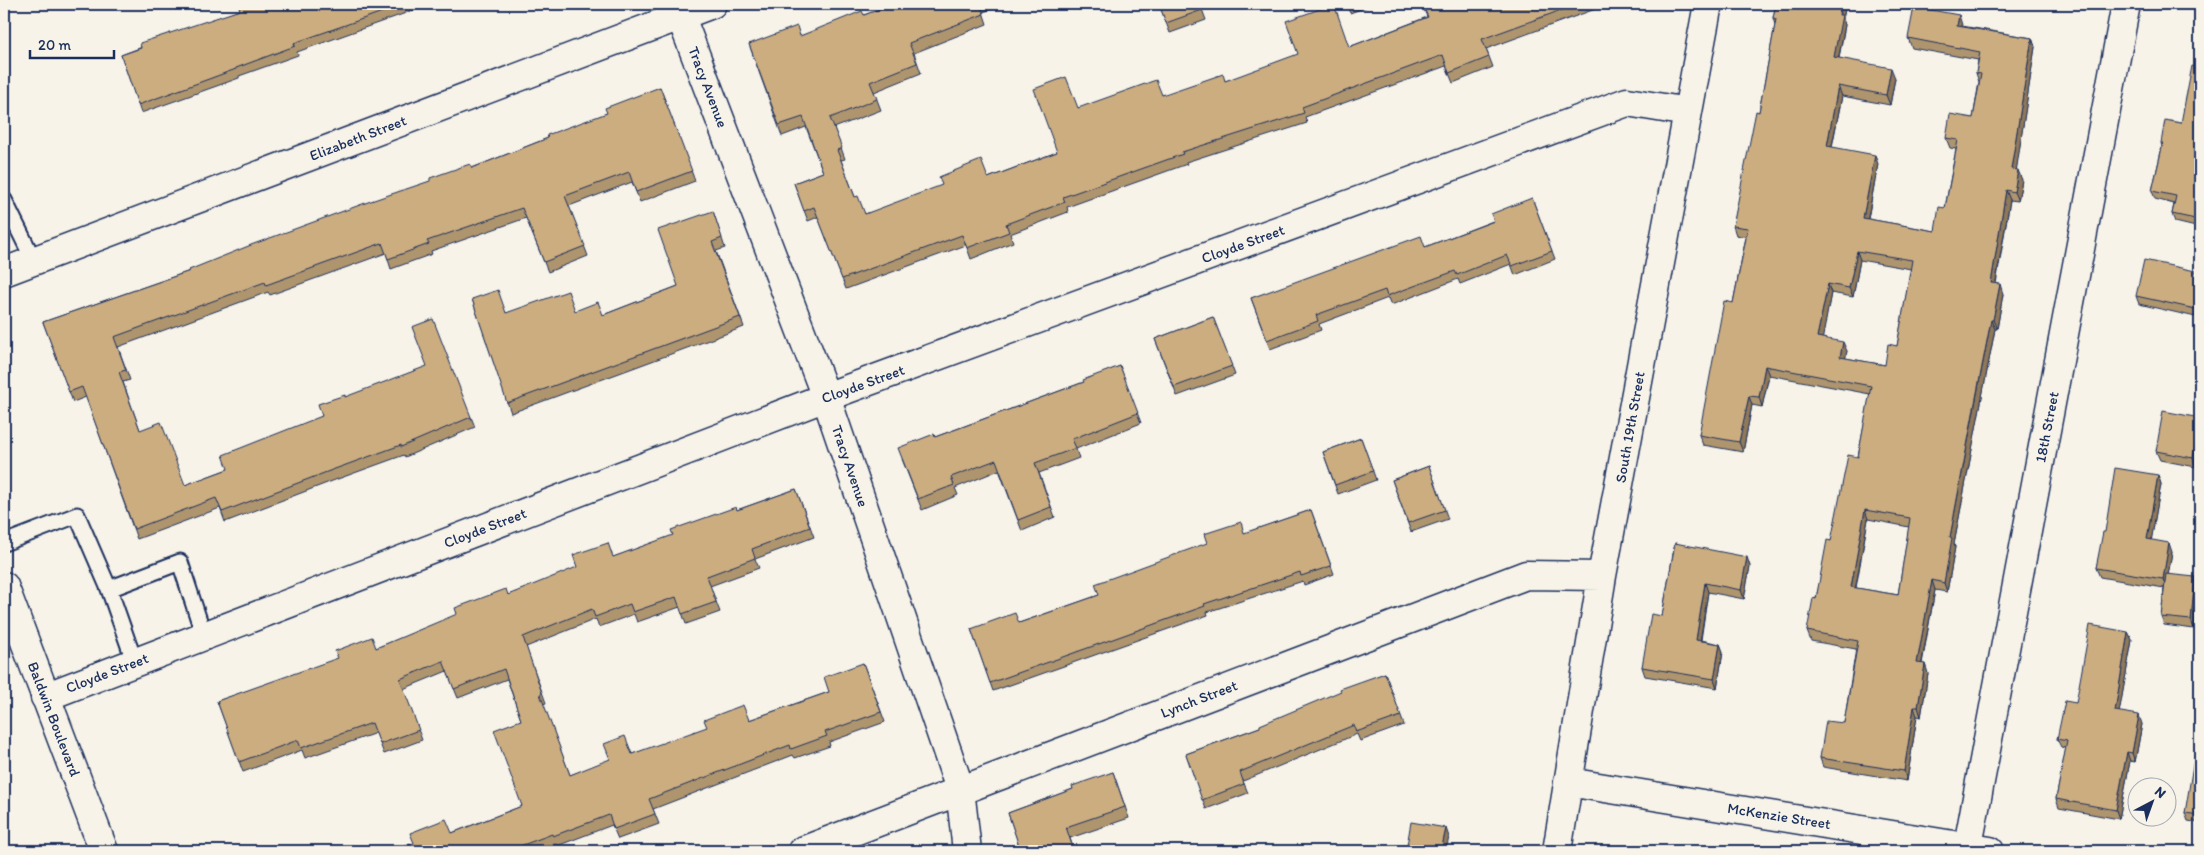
<svg xmlns="http://www.w3.org/2000/svg" width="2204" height="855" font-family="Itim,sans-serif">
  <rect width="100%" height="100%" fill="#f7f3e8"/>
  <filter id="ink" filterUnits="userSpaceOnUse"><feTurbulence type="fractalNoise" baseFrequency=".02" numOctaves="2"/><feDisplacementMap in="SourceGraphic" scale="10" xChannelSelector="R" yChannelSelector="G"/><feConvolveMatrix kernelMatrix="1 2 1 2 8 2 1 2 1" color-interpolation-filters="sRGB"/></filter>
  <g filter="url(#ink)">
    <g fill="none" stroke-linecap="round" stroke-linejoin="round">
      <defs>
        <path id="lane" d="M4,200L34,261
          M4,543L77,515L109,589L135,663
          M109,589L180,562L204,636"/>
        <path id="street" d="M676,4L826,397L960,789L967,851
          M4,272L712,4
          M45,697L826,397L1627,102L1688,112
          M1568,782L1990,851
          M802,851L1526,575L1602,576
          M1557,851L1602,576L1708,4
          M1967,851L2126,4"/>
        <path id="secondary" d="M4,586L104,851"/>
      </defs>
      <use href="#lane" stroke="#1b2f5e" stroke-width="19"/>
      <use href="#street" stroke="#1b2f5e" stroke-width="31"/>
      <use href="#secondary" stroke="#1b2f5e" stroke-width="31"/>
      <use href="#lane" stroke="#f7f3e8" stroke-width="15"/>
      <use href="#street" stroke="#f7f3e8" stroke-width="28"/>
      <use href="#secondary" stroke="#f7f3e8" stroke-width="28"/>
    </g>
    <path fill="#af956e" stroke="#1b2f5e" fill-rule="evenodd" d="M247,4H431L297,52L298,55L239,76V78L141,113L121,55L240,10Z
      M893,4H1007L983,12L987,24L914,53L921,73L874,92L881,110L834,128L845,159L841,160L855,197L865,214L988,178L1057,152L1078,108L1162,95L1225,81L1349,47L1427,17L1422,4H1609L1486,49L1493,67L1453,83L1446,66L1305,117L1307,123L1186,162L1187,164L1067,207L1068,212L1010,234L1013,242L971,259L966,245L846,289L818,217L808,221L794,183L823,172L806,127L782,136L749,44L800,36L864,15Z
      M1159,4H1200L1206,20L1170,33Z
      M1346,4H1374L1350,13Z
      M1776,4H1846L1843,19L1845,25L1839,58L1895,78L1890,105L1842,96L1832,147L1878,164L1868,219L1935,231L1945,208L1956,149L1950,148L1946,138L1973,118L1979,82L1976,73L1978,60L1912,48L1908,38L1962,25V26L2032,38L2035,47L2016,170L2022,180L2018,201L2010,200L1996,284L2003,294L1997,329H1995L1979,412L1954,544L1955,547L1947,592L1935,590L1922,664H1925L1928,674L1921,717L1917,716L1907,781L1823,767L1820,758L1844,723L1856,649L1811,641L1807,631L1831,541L1858,457L1870,394L1769,375L1762,407L1752,405L1743,452L1703,445L1699,435L1733,303L1746,237L1736,235L1733,226L1759,112L1775,25L1773,18ZM1860,260L1911,269L1897,346L1885,365L1845,358L1847,351L1822,338L1831,293L1853,297ZM1868,519L1909,527L1898,595L1856,588Z
      M2200,68V228L2175,222L2172,214L2174,204L2155,199L2152,191L2162,147L2161,143L2181,123Z
      M660,87L695,181L640,202L632,182L569,206L588,256L548,272L526,218L431,251L432,254L391,269L386,253L270,295L268,292L118,347L130,380L123,382L140,430L185,485L228,469L322,416L345,397L471,417L475,427L405,457L404,455L335,480L225,522L220,508L137,539L86,397L73,402L43,322L190,271L472,168L548,138L607,113Z
      M1532,198L1555,259L1515,275L1511,264L1460,284L1458,279L1391,305L1388,298L1319,324L1321,330L1270,349L1251,298L1425,247L1493,221Z
      M713,211L725,248L716,251L744,327L511,413L472,299L506,313L575,311L603,315L678,286Z
      M2200,272V318L2139,304L2136,296Z
      M1213,317L1235,375L1177,396L1155,339Z
      M1120,366L1141,423L1076,449L1079,458L1039,473L1055,517L1022,531L999,470L955,488L958,495L922,510L902,459L935,437L1084,382Z
      M2200,418V446L2196,467L2160,460L2156,451Z
      M1361,438L1376,480L1338,494L1323,452Z
      M1429,466L1448,519L1411,532L1392,480Z
      M2158,475L2161,484L2151,540L2172,552L2168,574L2198,586L2194,629L2164,625L2161,617L2164,588L2100,577L2096,568L2105,532Z
      M796,489L814,537L755,559L759,568L710,586L720,612L686,624L680,607L637,622L634,614L599,627L596,619L526,647L546,703L543,704L570,775L632,754L749,720L829,692L863,663L885,722L829,742L830,746L795,758L793,755L653,809L659,824L618,839L612,825L557,846L556,844L536,851H391L452,833L522,806L521,720L507,679L458,698L447,671L403,689L422,740L384,754L376,733L305,758L302,750L243,772L217,701L376,648L508,595L672,536L737,510Z
      M1311,510L1334,574L1304,585L1303,581L1207,612L1208,615L993,691L971,629L1019,623L1099,595L1245,533Z
      M1675,543L1750,566L1744,599L1708,592L1701,640L1720,644L1723,652L1717,688L1645,676L1642,667L1662,616Z
      M2128,632L2132,640L2119,712L2142,724L2135,762L2130,761L2119,819L2059,808L2056,799L2066,748L2061,747L2057,739L2076,703Z
      M1385,673L1404,725L1360,741L1357,734L1243,781L1248,793L1206,809L1186,754L1260,727Z
      M2200,754V823L2188,821L2185,813Z
      M1113,772L1129,818L1070,838L1074,851H1021L1008,813L1073,789Z"/>
    <path fill="#8f795a" stroke="#1b2f5e" d="M1841,4H1846L1843,19L1845,25L1837,66L1834,57Z
      M1959,15L1962,25L1960,35L1957,26Z
      M2032,38L2035,47L2015,179L2011,169Z
      M1891,68L1895,78L1890,105L1886,95Z
      M1838,86L1842,96L1830,155L1827,146Z
      M1875,155L1878,164L1866,228L1863,218Z
      M2018,170L2022,180L2018,201L2014,192Z
      M2006,190L2010,200L1994,292L1991,283Z
      M1857,251L1860,260L1853,297L1849,288Z
      M1828,284L1831,293L1821,347L1817,337Z
      M2000,284L2003,294L1997,329L1993,320Z
      M1991,320L1995,329L1954,544L1955,547L1947,592L1944,583L1950,537Z
      M1843,342L1847,351L1844,366L1840,357Z
      M1765,366L1769,375L1762,407L1759,397Z
      M1749,396L1752,405L1743,452L1739,442Z
      M2200,422V446L2196,467L2193,458Z
      M2158,475L2161,484L2150,548L2147,539Z
      M1865,510L1868,519L1854,596L1851,587Z
      M2169,543L2172,552L2166,588L2163,579Z
      M1747,557L1750,566L1744,599L1741,590Z
      M2195,577L2198,586L2194,629L2191,620Z
      M1932,580L1935,590L1920,672L1917,663Z
      M1705,583L1708,592L1699,648L1696,640Z
      M2128,632L2132,640L2118,719L2115,711Z
      M1720,644L1723,652L1717,688L1714,679Z
      M1925,664L1928,674L1921,717L1918,707Z
      M1914,707L1917,716L1907,781L1904,771Z
      M2139,715L2142,724L2135,762L2132,753Z
      M2127,752L2130,761L2119,819L2116,810Z
      M1446,828L1449,837L1446,851H1441Z"/>
    <path fill="#ccad80" stroke="#1b2f5e" fill-rule="evenodd" d="M247,4H405L294,43L295,46L236,68V69L138,105L121,55L141,48L140,43L240,10L239,7Z
      M893,4H980L984,14L909,43L917,63L870,82L877,99L830,118L842,148L837,150L855,197L858,196L865,214L942,185L939,177L981,160L988,178L1057,152L1034,89L1066,77L1078,108L1156,80L1162,95L1223,74L1225,81L1298,54L1286,21L1334,4L1349,47L1428,17L1422,4H1578L1482,39L1489,57L1449,73L1443,55L1302,107L1304,113L1182,152L1183,154L1063,197L1065,202L1006,224L1009,232L967,248L962,235L842,279L814,207L804,211L794,183L823,172L803,117L779,125L749,44L797,26L800,36L862,11L864,15Z
      M1159,4H1200L1202,10L1166,23Z
      M1776,4H1841L1839,15H1842L1834,57L1891,68L1886,95L1838,86L1827,146L1875,155L1863,218L1935,231L1939,207L1945,208L1958,140L1946,138L1950,114L1973,118L1981,74L1976,73L1980,52L1908,38L1914,7L1959,15L1957,26L2032,38L2011,169L2018,170L2014,192L2006,190L1991,283L2000,284L1993,320H1991L1975,403L1950,537L1952,538L1944,583L1932,580L1917,663L1925,664L1918,707H1914L1904,771L1820,758L1826,721L1844,723L1858,641L1807,631L1813,598L1816,599L1827,540L1831,541L1848,455L1858,457L1871,386L1765,366L1759,397L1749,396L1739,442L1699,435L1724,301L1733,303L1748,228L1733,226L1756,111L1759,112L1776,19L1773,18ZM1857,251L1912,260L1897,346L1888,344L1885,365L1840,357L1843,342L1817,337L1828,284L1849,288ZM1865,510L1910,518L1898,595L1851,587Z
      M2192,66L2200,68V220L2172,214L2176,196L2152,191L2163,143H2161L2165,120L2181,123Z
      M660,87L692,171L636,192L629,172L565,196L585,246L544,262L522,208L427,241L429,244L388,259L382,243L266,285L265,282L114,337L126,370L119,372L140,430L161,422L185,485L228,469L223,455L322,416L318,404L345,395V397L427,366L412,327L433,319L471,417L401,447V445L332,470L222,512L216,498L134,529L82,387L69,392L43,322L190,271L189,270L251,245L368,202L430,181V178L470,164L472,168L548,138L547,135L607,113L605,108Z
      M1532,198L1552,251L1512,266L1507,255L1457,275L1455,271L1387,296L1385,290L1316,315L1318,321L1267,340L1251,298L1421,236L1425,247L1494,221L1491,214Z
      M713,211L722,238L712,242L740,317L507,403L472,299L498,290L506,313L568,291L575,311L598,302L603,315L678,286L658,230Z
      M2144,260L2200,272V310L2136,296Z
      M1213,317L1232,366L1174,387L1155,339Z
      M1120,366L1138,413L1072,439L1076,448L1035,463L1051,507L1018,520L996,460L951,477L954,485L918,499L898,448L934,434L935,437L1084,382L1083,380Z
      M2163,411L2200,418L2193,458L2156,451Z
      M1361,438L1373,471L1335,485L1323,452Z
      M1429,466L1445,510L1408,523L1392,480Z
      M2115,468L2158,475L2147,539L2169,543L2163,579L2096,568L2103,532H2105Z
      M796,489L810,527L752,549L755,558L707,576L716,602L682,614L676,597L633,612L630,604L595,617L592,609L523,637L542,693L540,694L570,775L610,759L604,744L625,736L632,754L707,727L704,720L743,705L749,720L829,692L824,677L863,663L881,712L825,732L827,736L791,749L790,745L649,799L655,814L614,829L609,815L553,836L552,834L507,851H391L414,843L410,833L446,819L452,833L522,806L494,730L521,720L504,669L454,689L443,661L400,679L419,730L380,744L372,723L301,748L298,740L239,762L217,701L338,658L335,651L372,637L376,648L457,614L455,608L506,589L508,595L577,567L573,555L608,543L613,557L673,535L671,530L736,507L737,510Z
      M1311,510L1331,566L1301,576L1300,572L1204,604L1205,606L990,683L971,629L1015,613L1019,623L1099,595L1095,584L1207,543L1204,534L1241,522L1244,533Z
      M1675,543L1747,557L1741,590L1705,583L1696,640L1720,644L1714,679L1642,667L1651,614L1662,616Z
      M2166,574L2195,577L2191,620L2161,617Z
      M2090,625L2128,632L2115,711L2139,715L2132,753L2127,752L2116,810L2056,799L2067,741L2057,739L2065,701L2076,703Z
      M1385,673L1401,716L1356,732L1354,725L1240,772L1244,784L1202,800L1186,754L1260,727V725L1341,691L1340,689Z
      M2195,753L2200,754V815L2185,813Z
      M1113,772L1125,807L1066,827L1074,851H1039L1036,843L1020,849L1008,813L1073,789L1072,786Z
      M1411,822L1446,828L1441,851H1406Z
      M1765,847L1785,851H1764Z"/>
  </g>
  <g text-anchor="middle" stroke-width="4" stroke-linejoin="round" paint-order="stroke">
    <g font-size="15" fill="#1b2f5e" stroke="#f7f3e8">
      <text transform="translate(708 87) rotate(69)" y="5">Tracy Avenue</text>
      <text transform="translate(358 138) rotate(-21)" y="5">Elizabeth Street</text>
      <text transform="translate(1243 244) rotate(-20)" y="5">Cloyde Street</text>
      <text transform="translate(863 384) rotate(-20)" y="5">Cloyde Street</text>
      <text transform="translate(1630 427) rotate(-80)" y="5">South 19th Street</text>
      <text transform="translate(2047 427) rotate(-79)" y="5">18th Street</text>
      <text transform="translate(850 466) rotate(71)" y="5">Tracy Avenue</text>
      <text transform="translate(485 528) rotate(-21)" y="5">Cloyde Street</text>
      <text transform="translate(107 673) rotate(-21)" y="5">Cloyde Street</text>
      <text transform="translate(1199 699) rotate(-21)" y="5">Lynch Street</text>
      <text transform="translate(54 719) rotate(69)" y="5">Baldwin Boulevard</text>
      <text transform="translate(1779 816) rotate(9)" y="5">McKenzie Street</text>
    </g>
  </g>
  <rect width="2204" height="855" fill="none" stroke="#f7f3e8" stroke-width="20"/>
  <rect x="10" y="10" width="2184" height="835" fill="none" stroke="#1b2f5e" stroke-width="2" filter="url(#ink)"/>
  <g transform="translate(2152 802) rotate(41)"><circle r="24" fill="#f7f3e8" stroke="#9fa5b1"/>
  <path d="M0-4L9 19L0 12L-9 19Z" fill="#1b2f5e"/>
  <text y="-8" font-size="14" font-weight="bold" text-anchor="middle" fill="#1b2f5e">N</text>
  </g>
  <path d="M30 50v8h84v-8" fill="none" stroke="#1b2f5e" stroke-width="2.5"/>
  <text x="38" y="50" font-size="15" fill="#1b2f5e" stroke="#f7f3e8" stroke-width="4" paint-order="stroke">20 m</text>
</svg>
